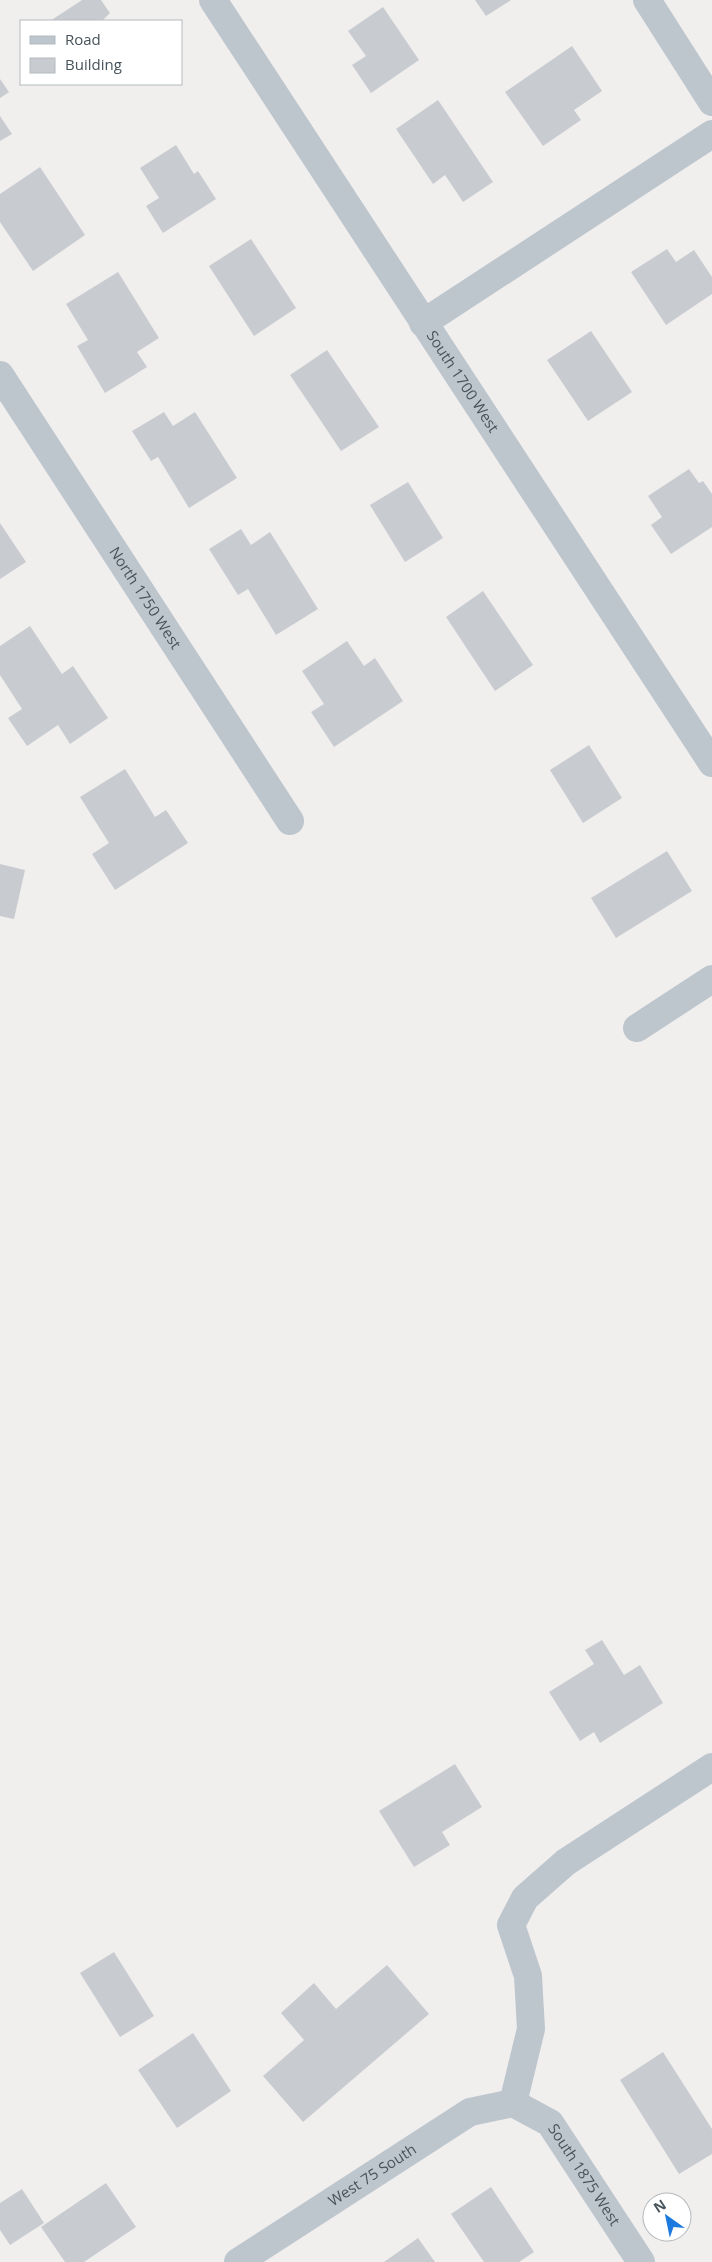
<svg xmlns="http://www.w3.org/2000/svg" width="712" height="2262" font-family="'Open Sans',sans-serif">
  <rect width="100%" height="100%" fill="#f1eeee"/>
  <path fill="#c8ccd1" d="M82,0H101L110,13L102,21H50Z
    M475,0H511L486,16Z
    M383,7L419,60L371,93L352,65L366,56L348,31Z
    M572,46L602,91L574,110L581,120L543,146L505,92Z
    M0,79L9,92L0,98Z
    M438,100L493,182L463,202L445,175L433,184L396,129Z
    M0,116L12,134L0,141Z
    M176,145L194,174L198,171L216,199L163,233L146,206L159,198L140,168Z
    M40,167L85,235L33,271L0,222V194Z
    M251,239L296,308L254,336L209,266Z
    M667,249L676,262L694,250L712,277V294L666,325L631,272Z
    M118,272L159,338L137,352L147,367L105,393L77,346L88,340L66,304Z
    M591,331L632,392L588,421L547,360Z
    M327,350L379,427L341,451L290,375Z
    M164,412L173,426L195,412L237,478L189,508L158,457L151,461L132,431Z
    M689,469L699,483L703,481L712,494V527L671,554L651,525L662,517L648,496Z
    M408,482L443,538L405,562L370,505Z
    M0,523L26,562L0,579Z
    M241,529L251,545L270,532L318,609L276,635L248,589L238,595L209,549Z
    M483,591L533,665L495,691L446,617Z
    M30,626L62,674L73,666L108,718L70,744L58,725L27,746L8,718L22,709L0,675V646Z
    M347,641L364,666L375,658L403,701L334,747L311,712L324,704L302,671Z
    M589,745L622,798L583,823L550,770Z
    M125,769L155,817L166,810L188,843L115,890L92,854L109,843L80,797Z
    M667,851L692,891L616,938L591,898Z
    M0,864L25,870L14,919L0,916Z
    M602,1640L624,1675L640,1665L663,1703L600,1743L594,1732L580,1741L549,1692L594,1664L585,1650Z
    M455,1764L482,1807L442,1832L450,1845L414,1867L379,1811Z
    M114,1952L154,2016L120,2037L80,1973Z
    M387,1965L429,2014L303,2122L263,2076L304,2040L281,2013L314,1983L336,2009Z
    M193,2033L231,2091L177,2128L138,2070Z
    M663,2052L712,2129V2154L679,2174L620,2080Z
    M106,2183L136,2227L84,2262H65L41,2227Z
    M491,2187L534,2252L519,2262H484L451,2214Z
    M22,2189L44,2223L10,2245L0,2230V2203Z
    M418,2238L435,2262H384Z"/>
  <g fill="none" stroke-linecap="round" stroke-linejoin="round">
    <g stroke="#bdc6cd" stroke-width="28">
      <path id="s1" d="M213,0L712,763"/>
      <path d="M647,0L712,102"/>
      <path d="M423,323L712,134"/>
      <path id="s2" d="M0,375L290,821"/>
      <path d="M637,1028L712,979"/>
      <path d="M513,2103L531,2029L528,1976L511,1925L525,1898L566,1862L712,1767"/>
      <path id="s3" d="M513,2103L550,2123L641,2262"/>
      <path id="s4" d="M238,2262L470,2112L513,2103"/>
    </g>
  </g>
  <g text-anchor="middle" stroke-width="5" stroke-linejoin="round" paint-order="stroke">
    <g font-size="15" fill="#47535b" stroke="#fff">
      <text dy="5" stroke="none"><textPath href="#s1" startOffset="456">South 1700 West</textPath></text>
      <text dy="5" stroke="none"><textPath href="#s2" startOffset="266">North 1750 West</textPath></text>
      <text dy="5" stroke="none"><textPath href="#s4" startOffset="160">West 75 South</textPath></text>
      <text dy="5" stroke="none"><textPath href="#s3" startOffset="104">South 1875 West</textPath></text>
    </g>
  </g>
  <rect x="20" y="20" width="162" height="65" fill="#ffffff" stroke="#b5babd"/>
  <rect x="30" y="36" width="25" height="8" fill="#bdc6cd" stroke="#b5babd"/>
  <text x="65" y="45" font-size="15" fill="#47535b">Road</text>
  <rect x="30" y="58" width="25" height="15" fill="#c8ccd1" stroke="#b5babd"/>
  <text x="65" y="70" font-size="15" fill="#47535b">Building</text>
  <g transform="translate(667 2217) rotate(327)"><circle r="24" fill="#ffffff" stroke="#b5babd"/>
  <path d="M0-4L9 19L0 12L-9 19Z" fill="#1c79dd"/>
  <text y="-8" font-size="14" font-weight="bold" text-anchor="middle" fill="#47535b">N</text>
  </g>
</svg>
